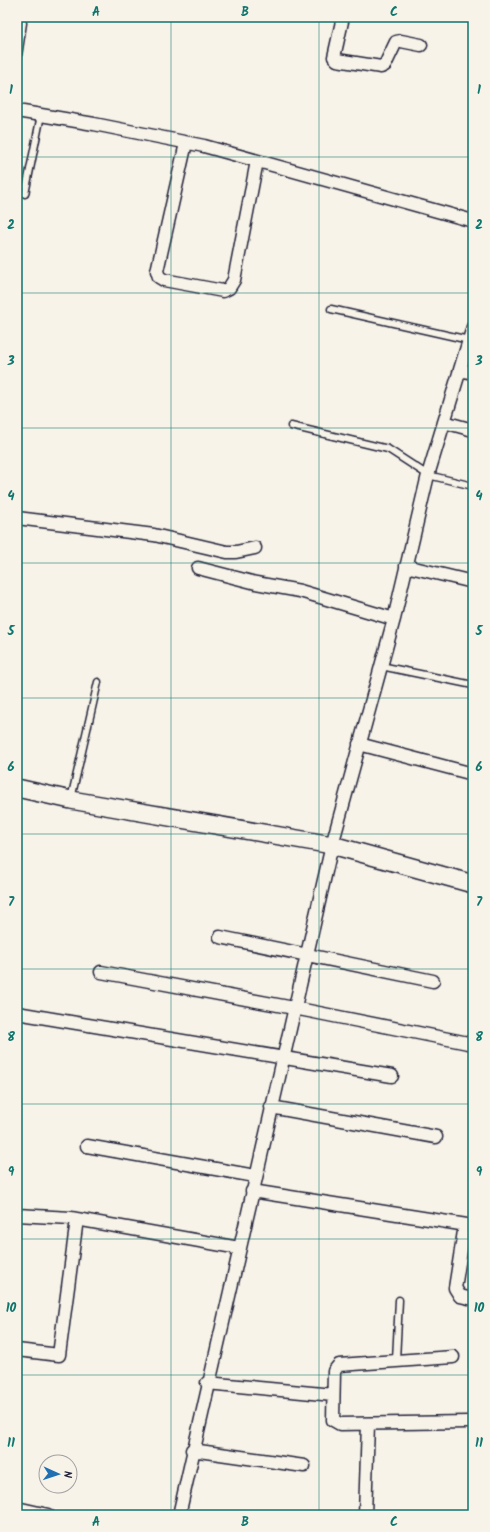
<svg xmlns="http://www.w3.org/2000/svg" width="490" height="1532" font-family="Kalam,sans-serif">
  <rect width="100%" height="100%" fill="#f7f3e8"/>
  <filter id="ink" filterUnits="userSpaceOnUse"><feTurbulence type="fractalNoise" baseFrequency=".025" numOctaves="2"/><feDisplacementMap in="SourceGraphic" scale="8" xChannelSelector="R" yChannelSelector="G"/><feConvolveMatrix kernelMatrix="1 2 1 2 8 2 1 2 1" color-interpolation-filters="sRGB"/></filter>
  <g filter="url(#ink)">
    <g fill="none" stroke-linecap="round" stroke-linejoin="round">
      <defs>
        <path id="service" d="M17,63L23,23
          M25,194L41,115
          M331,309L469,340
          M291,426L388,449L428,475L473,486
          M381,666L473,685
          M71,799L98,682
          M396,1360L399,1300"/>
        <path id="minor" d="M343,17L334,57L337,60L381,67L385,65L396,42L401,41L421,45
          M17,111L94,124L204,146L473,221
          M186,143L157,271L159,277L164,280L223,291L229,288L234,280L257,161
          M460,370L473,373
          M444,422L473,430
          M17,518L154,535L227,552H236L255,548
          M406,566L473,582
          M198,568L256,583L300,591L394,619
          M359,744L473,774
          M220,937L433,981
          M101,972L294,1008L473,1044
          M17,1013L392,1076
          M271,1107L436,1137
          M87,1146L255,1176
          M252,1191L473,1226
          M17,1215L71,1218L239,1248
          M465,1225L455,1288L460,1296L473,1299
          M17,1350L59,1355L77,1219
          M453,1357L339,1365L334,1371L333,1420L340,1424L468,1422
          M207,1383L333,1395
          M192,1450L304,1466
          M17,1508L48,1515
          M179,1515L332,845L394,619L428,475L473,327
          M365,1515L368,1424"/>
        <path id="secondary" d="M17,788L71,800L332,845L473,884"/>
      </defs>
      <use href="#service" stroke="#22223b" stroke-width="9"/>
      <use href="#minor" stroke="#22223b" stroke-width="15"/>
      <use href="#secondary" stroke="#22223b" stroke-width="20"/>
      <use href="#service" stroke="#f7f3e8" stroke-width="6"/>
      <use href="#minor" stroke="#f7f3e8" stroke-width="12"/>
      <use href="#secondary" stroke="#f7f3e8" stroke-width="17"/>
    </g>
  </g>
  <path fill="none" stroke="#0f766e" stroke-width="1" stroke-opacity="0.55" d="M171,17V1515M319,17V1515M17,157H473M17,293H473M17,428H473M17,563H473M17,698H473M17,834H473M17,969H473M17,1104H473M17,1239H473M17,1375H473"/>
  <rect width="490" height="1532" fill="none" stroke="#f7f3e8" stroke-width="44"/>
  <g transform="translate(58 1474) rotate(93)"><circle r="19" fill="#f7f3e8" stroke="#a29fa3"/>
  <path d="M0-3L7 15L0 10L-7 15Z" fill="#1f6fb2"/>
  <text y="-6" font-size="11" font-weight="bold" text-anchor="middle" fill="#22223b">N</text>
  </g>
  <rect x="22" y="22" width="446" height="1488" fill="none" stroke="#0f766e" stroke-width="1.5"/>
  <g font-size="13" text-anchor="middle" font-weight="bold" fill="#0f766e">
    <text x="96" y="16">A</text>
    <text x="245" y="16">B</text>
    <text x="394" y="16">C</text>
    <text x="11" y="94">1</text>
    <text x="479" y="94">1</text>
    <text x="11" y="229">2</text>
    <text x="479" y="229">2</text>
    <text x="11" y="365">3</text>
    <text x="479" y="365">3</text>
    <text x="11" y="500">4</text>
    <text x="479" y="500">4</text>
    <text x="11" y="635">5</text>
    <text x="479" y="635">5</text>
    <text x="11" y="771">6</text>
    <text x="479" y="771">6</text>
    <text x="11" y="906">7</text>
    <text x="479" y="906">7</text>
    <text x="11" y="1041">8</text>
    <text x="479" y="1041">8</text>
    <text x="11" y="1176">9</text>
    <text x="479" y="1176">9</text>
    <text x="11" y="1312">10</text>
    <text x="479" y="1312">10</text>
    <text x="11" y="1447">11</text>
    <text x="479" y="1447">11</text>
    <text x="96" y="1526">A</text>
    <text x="245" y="1526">B</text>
    <text x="394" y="1526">C</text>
  </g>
</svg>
